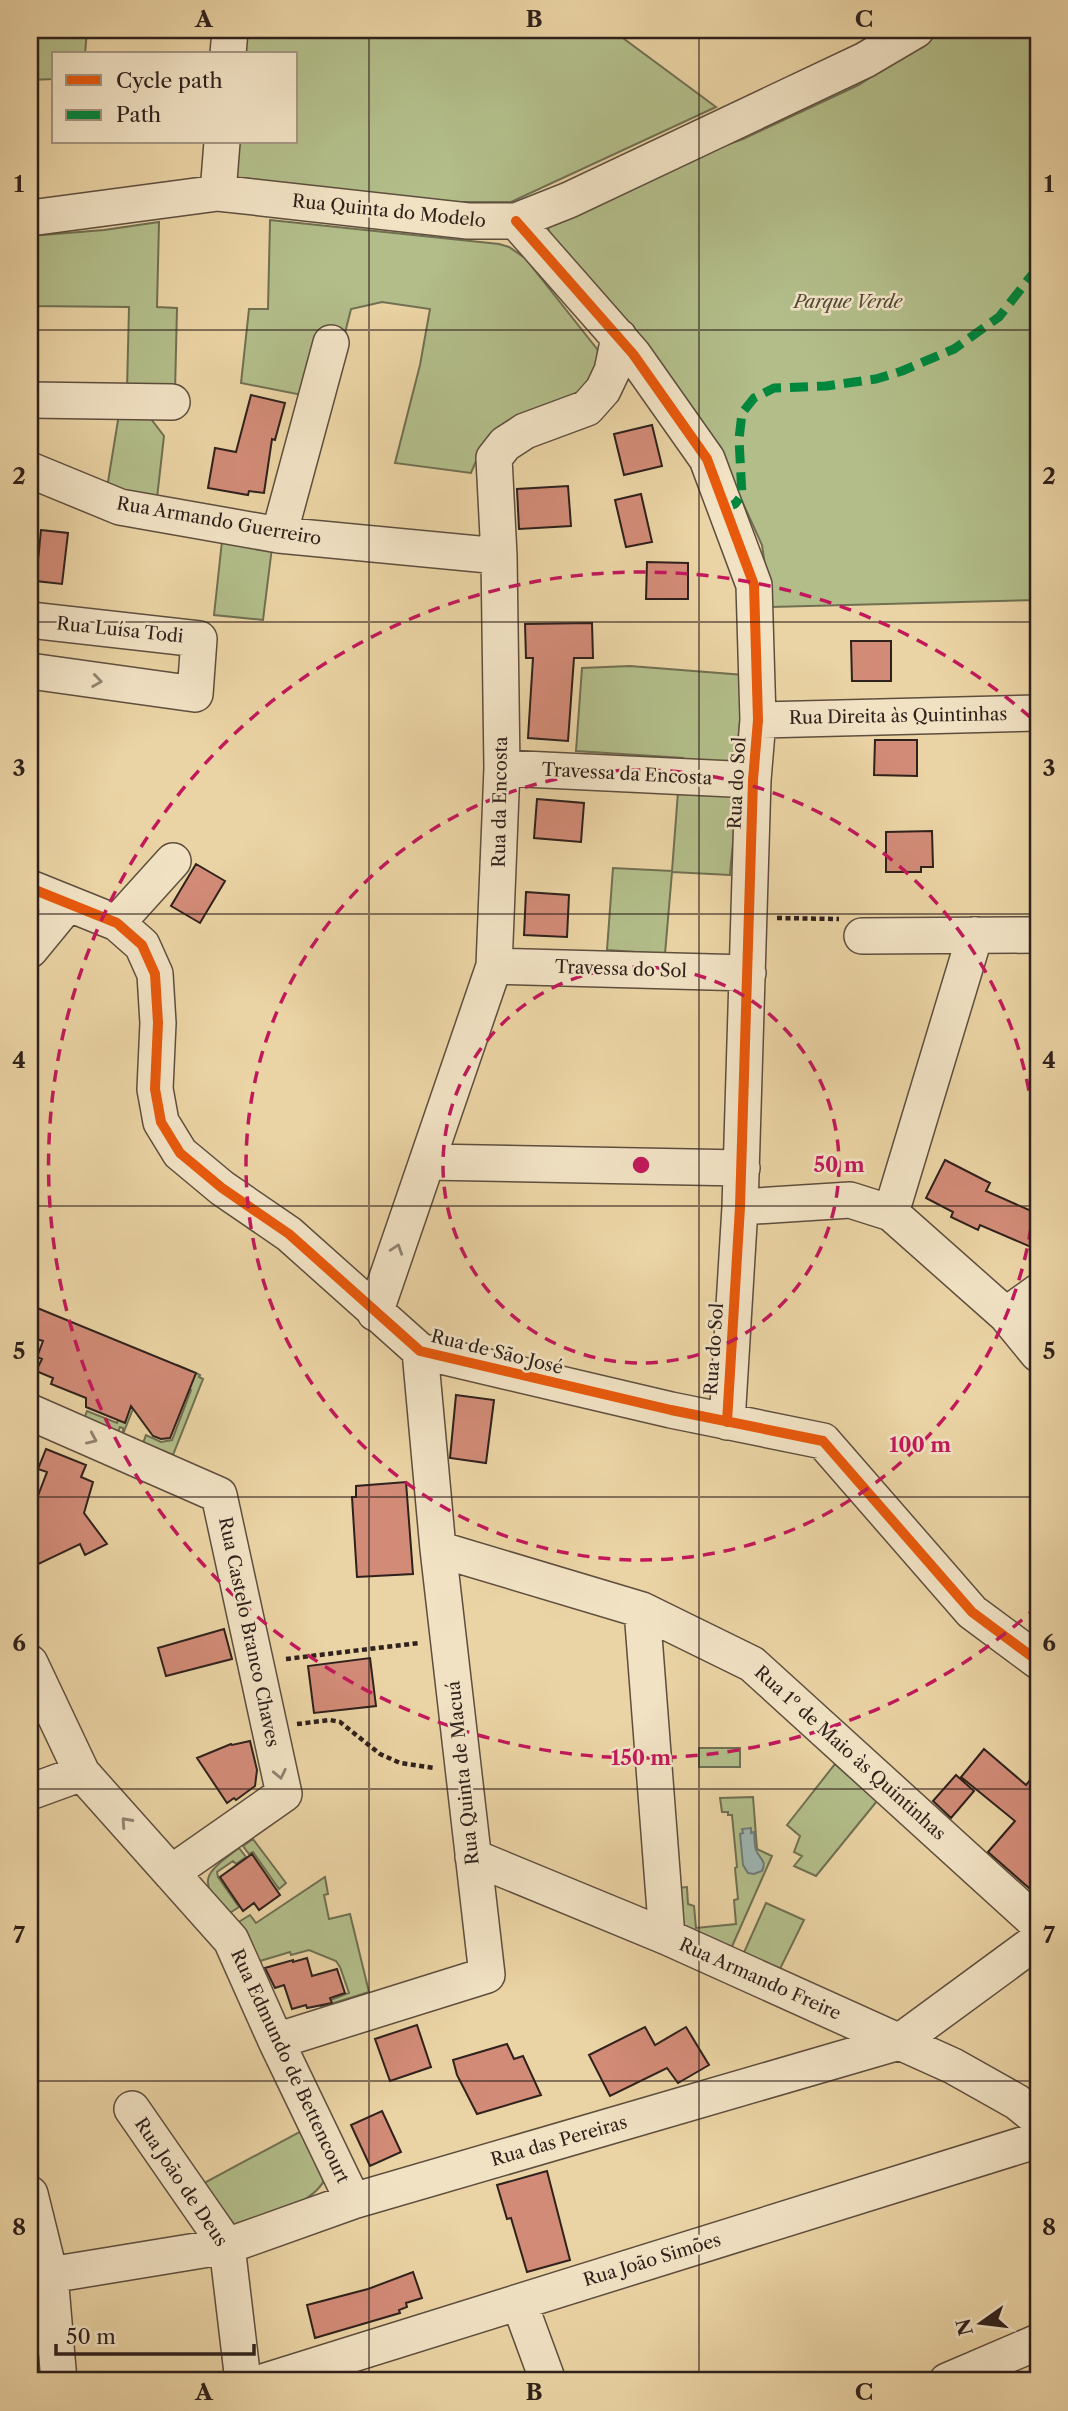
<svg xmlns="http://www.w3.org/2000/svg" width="1068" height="2411" font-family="'Libre Caslon Text',serif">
  <rect width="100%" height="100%" fill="#ead3a4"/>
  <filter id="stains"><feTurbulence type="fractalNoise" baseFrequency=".00286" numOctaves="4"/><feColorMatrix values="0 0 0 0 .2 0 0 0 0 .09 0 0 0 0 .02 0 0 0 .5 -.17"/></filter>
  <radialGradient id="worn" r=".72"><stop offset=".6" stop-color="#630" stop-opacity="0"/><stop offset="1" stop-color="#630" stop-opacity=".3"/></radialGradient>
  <path fill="#b2bd89" stroke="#706f52" stroke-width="2" d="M30,30H87L85,54H54V79L30,80Z
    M215,30H612L716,107L511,202H450L216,175V142H296V54H215Z
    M941,30H1038V600L771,607L762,545L737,490L552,245L548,227L662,168L743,139L859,85Z
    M270,220L499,244L509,247L525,258L597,349L601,359L593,386L479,454L471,473L395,463L420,365L430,309L382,302L351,309L342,345L302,395L241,383L249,309H268Z
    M159,222L157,307L177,308L175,392L127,390L129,307L30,306V236L104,230Z
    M119,414L148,415L164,436L157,498L107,488Z
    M222,541L272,547L263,620L214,615Z
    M630,666L744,675L737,755L724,767L683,765V758L576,751L582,668Z
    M678,792H728C740,810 731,853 730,875L672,872L665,954L607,950L613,868L672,871Z
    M177,1365L200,1375L199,1377L203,1379L173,1455L143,1443L146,1435L161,1442L172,1440L191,1390L157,1376L173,1375Z
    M138,1369L147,1374L123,1434V1428L120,1427L118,1432L84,1419L87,1411L117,1423Z
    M699,1748H740V1767H699Z
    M835,1764L877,1801L816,1876L794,1866L802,1856L794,1852L800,1836L787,1825Z
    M753,1797L757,1849L772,1856L730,1951L682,1926L678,1888L687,1887L688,1904L694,1906L696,1928L736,1924L734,1900L738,1899L735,1868L737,1867L732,1815H728V1812H722L720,1798Z
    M253,1839L286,1883L279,1889L253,1852L249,1854L243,1846Z
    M239,1848L246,1857L236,1864L233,1861L217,1872L218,1877L239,1907L225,1916C198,1878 203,1875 239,1848Z
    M325,1877L328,1894L324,1895L329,1919L350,1914L369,1992L321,2007L320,2004L349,1993L340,1967L336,1961L309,1950L291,1955L290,1952L260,1961L268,1987L232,1926L250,1915L256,1923Z
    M766,1903L804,1920L778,1973L742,1957Z
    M305,2129L327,2175C314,2207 265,2215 235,2226L204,2183Z
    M40,2355L42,2381H30V2356Z"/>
  <path fill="#9db5b2" stroke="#717a76" stroke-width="2" d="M751,1828V1833L754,1832C755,1837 754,1846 756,1850C760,1860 767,1860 762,1871L754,1874L748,1873L743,1865L740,1834L743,1833L742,1829Z"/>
  <path fill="#d28b77" stroke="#2f211c" stroke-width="2" d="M251,395L285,403L275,440L272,439L264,493L249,491L248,495L208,488L215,448L236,452Z
    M652,425L662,466L624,475L614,434Z
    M568,486L571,526L519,529L517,489Z
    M641,494L652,542L626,547L615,500Z
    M41,530L68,533L62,584L36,581Z
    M647,562L688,563V599H646Z
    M592,623L593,658H574L568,741L528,738L533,658H526L525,624Z
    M851,641H891V681H852Z
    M875,740H917V776L874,775Z
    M537,799L584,803L581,842L534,838Z
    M932,831L933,867H921V872H886V832Z
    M196,864L225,881L200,923L171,906Z
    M526,892L569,895L567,937L524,935Z
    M945,1160L990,1183L986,1191L1038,1214V1250L980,1225L978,1230L951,1217L953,1212L926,1198Z
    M30,1305L196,1373L170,1438L161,1439L153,1436L131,1406L125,1423L86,1407V1398L51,1384L53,1378L36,1371L42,1359L37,1357L43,1341L30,1337Z
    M456,1395L494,1400L486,1463L450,1458Z
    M46,1449L86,1465L81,1477L93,1482L84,1513L107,1544L85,1555L80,1544L30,1568V1508L34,1506L47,1472L38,1469Z
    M406,1482L413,1574L357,1577L352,1497H356V1486Z
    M224,1629L232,1659L166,1676L158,1648Z
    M370,1658L376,1706L314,1713L308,1666Z
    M250,1741L257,1770L255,1786L236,1800L234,1798L227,1803L197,1758L231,1744L232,1745Z
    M984,1749L1026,1785L1038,1770V1896L988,1852L1015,1821L961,1777Z
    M956,1775L974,1791L951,1818L933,1801Z
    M252,1854L280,1895L259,1910L254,1903L243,1911L220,1877Z
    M307,1958L312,1976L337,1969L345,1993L330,1998L332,2003L307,2008L306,2005L292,2009L284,1985L275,1988L265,1968L293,1960V1962Z
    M417,2025L431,2067L390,2081L375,2039Z
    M645,2027L655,2045L686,2027L709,2065L678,2083L667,2068L610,2096L589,2055Z
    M507,2044L514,2059L523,2056L541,2095L477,2114L457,2075L453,2060Z
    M382,2111L401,2152L370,2166L351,2125Z
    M547,2171L570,2260L527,2272L511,2218L507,2219L497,2185Z
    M413,2272L422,2298L406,2303L407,2307L399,2310L400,2313L315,2338L307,2305L368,2289Z"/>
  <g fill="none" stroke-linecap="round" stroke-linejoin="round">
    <defs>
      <path id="minor" d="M228,54L230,30
        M218,193L222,142
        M30,218L218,193L468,221H516L569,200L865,60L916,30
        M516,221L633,354L707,459L754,585L758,720L753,780L740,1207L727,1422
        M30,400L172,402
        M30,470L120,507L279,535L499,556
        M279,535L331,343
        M30,620L199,639L195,694L30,671
        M758,720L1038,713
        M502,768L753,780
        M30,888L117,923L142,945L155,974L158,1023L155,1089L161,1122L180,1153L222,1188L289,1234L420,1351L671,1410L823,1441L972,1612L1038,1661
        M117,923L173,861
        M862,936L1038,935
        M30,950L67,905
        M494,966L748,973
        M427,1162L742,1168
        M740,1207L850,1200L891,1213L1006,1315L1038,1354
        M891,1213L975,935
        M375,1313L494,966L502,768L499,556L494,458L505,444L525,431L587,408L603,390L612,371L619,337
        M1006,1315L1038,1292
        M30,1412L219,1495L284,1794L171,1873
        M438,1549L642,1610L752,1664L1038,1924
        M642,1610L667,1937
        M30,1663L82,1773L231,1940L276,2041L353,2201
        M30,1792L82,1773
        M473,1857L667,1937L953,2066L1017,2102L1038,2119
        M276,2041L487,1975L438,1549L420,1351
        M132,2109L227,2246L243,2381
        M30,2194L50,2275L59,2381
        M50,2275L227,2246L353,2201L899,2042L1038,1940
        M519,2302L548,2381
        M266,2381L1038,2140
        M947,2381L1038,2342"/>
    </defs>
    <use href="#minor" stroke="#5e4e3e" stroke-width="38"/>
    <path stroke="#2f211c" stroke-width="4.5" stroke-dasharray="5 3.5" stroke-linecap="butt" d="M777,918L839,919
      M286,1659L419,1643
      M297,1724L330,1720L340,1722L380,1754L400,1763L435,1768"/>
    <use href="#minor" stroke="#f1e2c4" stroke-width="35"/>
    <path stroke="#00873e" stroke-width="9" stroke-dasharray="18 9" stroke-linecap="butt" d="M725,508L735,504L742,495L739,439L742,413L754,398L774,388L826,386L876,379L902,371L954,349L999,317L1038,267"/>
    <defs>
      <path id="cycleway" d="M516,221L633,354L707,459L754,585L758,720L753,780L740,1207L727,1422
        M30,888L117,923L142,945L155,974L158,1023L155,1089L161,1122L180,1153L222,1188L289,1234L420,1351L671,1410L823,1441L972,1612L1038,1661"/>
    </defs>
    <use href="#cycleway" stroke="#f1e2c4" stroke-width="15"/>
    <use href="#cycleway" stroke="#e8590c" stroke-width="10"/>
  </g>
  <defs><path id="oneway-chevron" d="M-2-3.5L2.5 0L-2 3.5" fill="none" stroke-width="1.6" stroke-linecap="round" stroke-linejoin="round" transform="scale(1.75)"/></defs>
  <g stroke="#908270">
    <use href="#oneway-chevron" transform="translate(97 681) rotate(8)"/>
    <use href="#oneway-chevron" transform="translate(397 1249) rotate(-71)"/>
    <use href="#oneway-chevron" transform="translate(92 1439) rotate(24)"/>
    <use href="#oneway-chevron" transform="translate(280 1774) rotate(78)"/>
    <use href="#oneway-chevron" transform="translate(126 1822) rotate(-132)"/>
  </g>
  <path fill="none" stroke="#2f211c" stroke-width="2" stroke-opacity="0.55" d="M369,30V2381M699,30V2381M30,330H1038M30,622H1038M30,914H1038M30,1206H1038M30,1497H1038M30,1789H1038M30,2081H1038"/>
  <g fill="none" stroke="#c2185b" stroke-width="3.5" stroke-dasharray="12 9">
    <circle cx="641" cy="1165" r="198"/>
    <circle cx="641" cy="1165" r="395"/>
    <path d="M1038 1606A593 593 0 1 1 1038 724"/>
  </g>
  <g text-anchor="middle" stroke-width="5" stroke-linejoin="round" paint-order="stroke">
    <g font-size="18" fill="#2f211c" stroke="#f1e2c4">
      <text transform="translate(389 211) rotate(6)" y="6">Rua Quinta do Modelo</text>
      <text transform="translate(219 521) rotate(10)" y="6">Rua Armando Guerreiro</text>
      <text transform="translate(120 630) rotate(6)" y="6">Rua Luísa Todi</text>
      <text transform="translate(898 716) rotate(-1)" y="6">Rua Direita às Quintinhas</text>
      <text transform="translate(627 774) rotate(3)" y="6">Travessa da Encosta</text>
      <text transform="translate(737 783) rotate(-87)" y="6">Rua do Sol</text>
      <text transform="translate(500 802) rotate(-89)" y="6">Rua da Encosta</text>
      <text transform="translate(621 969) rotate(2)" y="6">Travessa do Sol</text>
      <text transform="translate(714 1349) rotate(-86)" y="6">Rua do Sol</text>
      <text transform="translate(497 1352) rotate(14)" y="6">Rua de São José</text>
      <text transform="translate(249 1632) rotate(78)" y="6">Rua Castelo Branco Chaves</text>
      <text transform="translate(850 1753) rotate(42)" y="6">Rua 1º de Maio às Quintinhas</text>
      <text transform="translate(463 1773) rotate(-96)" y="6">Rua Quinta de Macuá</text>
      <text transform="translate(760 1979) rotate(24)" y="6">Rua Armando Freire</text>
      <text transform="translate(290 2066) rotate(65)" y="6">Rua Edmundo de Bettencourt</text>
      <text transform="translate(559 2141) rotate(-16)" y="6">Rua das Pereiras</text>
      <text transform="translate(181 2182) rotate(56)" y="6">Rua João de Deus</text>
      <text transform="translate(652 2260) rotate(-17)" y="6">Rua João Simões</text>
    </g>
    <g font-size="18" font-style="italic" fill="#504837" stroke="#f1e2c4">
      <text x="848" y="308">Parque Verde</text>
    </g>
  </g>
  <circle cx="641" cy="1165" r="10" fill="#c2185b" stroke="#f1e2c4" stroke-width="3.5"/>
  <g font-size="21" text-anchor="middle" font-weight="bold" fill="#c2185b" stroke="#f1e2c4" stroke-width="5" stroke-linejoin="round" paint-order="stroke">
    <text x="839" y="1172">50 m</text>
    <text x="920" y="1452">100 m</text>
    <text x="641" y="1765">150 m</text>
  </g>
  <rect width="1068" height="2411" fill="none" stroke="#ead3a4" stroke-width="77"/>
  <rect x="52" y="52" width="245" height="91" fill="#f1e2c4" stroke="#a39581" stroke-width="2"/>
  <rect x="66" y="75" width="35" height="10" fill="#e8590c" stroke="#a39581" stroke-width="2"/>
  <text x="116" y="88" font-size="21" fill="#2f211c">Cycle path</text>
  <rect x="66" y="110" width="35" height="10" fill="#00873e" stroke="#a39581" stroke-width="2"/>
  <text x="116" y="122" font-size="21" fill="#2f211c">Path</text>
  <g transform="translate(981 2323) rotate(256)" stroke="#f1e2c4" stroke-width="5" paint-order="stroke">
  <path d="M0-5L12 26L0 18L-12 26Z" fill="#2f211c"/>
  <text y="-10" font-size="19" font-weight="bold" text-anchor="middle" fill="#2f211c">N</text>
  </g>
  <path d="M56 2344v10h198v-10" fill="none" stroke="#2f211c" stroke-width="3.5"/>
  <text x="66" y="2344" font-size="21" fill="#2f211c" stroke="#f1e2c4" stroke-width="5" paint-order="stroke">50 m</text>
  <rect x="38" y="38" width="992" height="2334" fill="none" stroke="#2f211c" stroke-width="2.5"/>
  <g font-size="23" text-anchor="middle" font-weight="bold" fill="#2f211c">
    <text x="204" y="27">A</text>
    <text x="534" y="27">B</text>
    <text x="864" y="27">C</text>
    <text x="19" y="192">1</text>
    <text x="1049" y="192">1</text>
    <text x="19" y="484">2</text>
    <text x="1049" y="484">2</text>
    <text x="19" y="776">3</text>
    <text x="1049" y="776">3</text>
    <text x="19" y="1068">4</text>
    <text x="1049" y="1068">4</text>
    <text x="19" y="1359">5</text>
    <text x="1049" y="1359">5</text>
    <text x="19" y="1651">6</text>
    <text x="1049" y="1651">6</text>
    <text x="19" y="1943">7</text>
    <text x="1049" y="1943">7</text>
    <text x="19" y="2235">8</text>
    <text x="1049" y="2235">8</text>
    <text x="204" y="2400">A</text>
    <text x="534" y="2400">B</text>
    <text x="864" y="2400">C</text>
  </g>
  <rect width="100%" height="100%" filter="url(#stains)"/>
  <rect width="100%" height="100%" fill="url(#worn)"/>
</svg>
